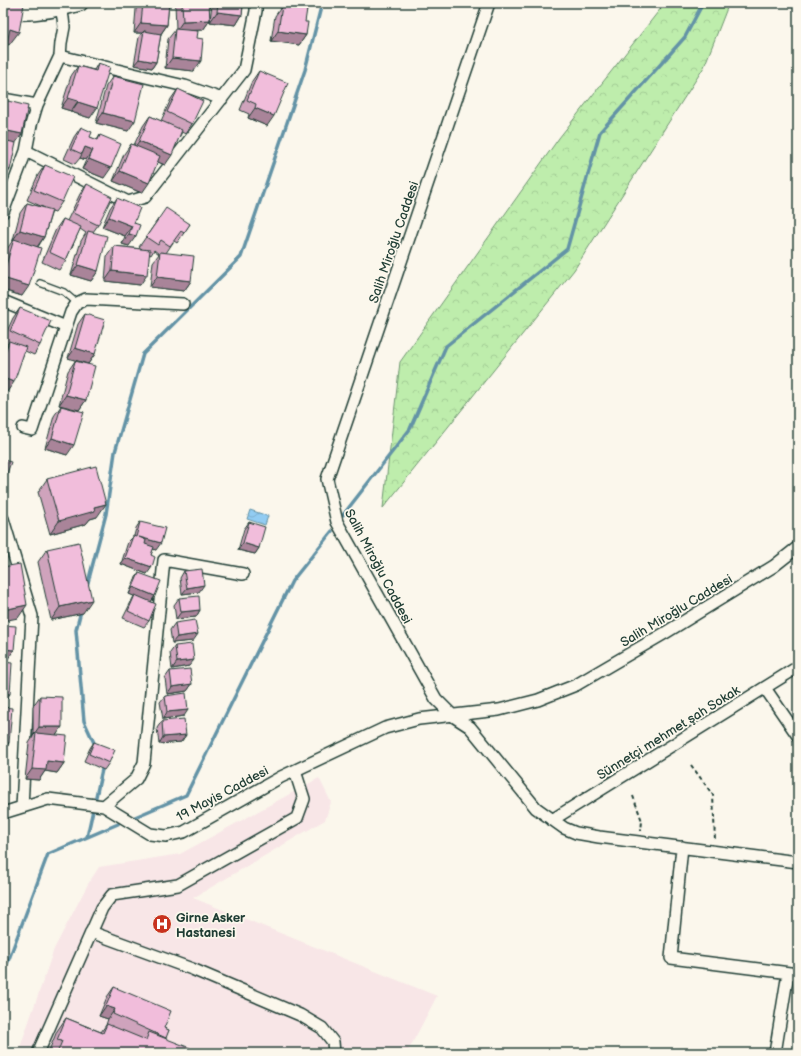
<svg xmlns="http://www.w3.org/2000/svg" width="801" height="1056" font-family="'Balsamiq Sans',sans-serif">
  <defs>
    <pattern id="forest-crowns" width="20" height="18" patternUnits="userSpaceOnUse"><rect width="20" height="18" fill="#beedac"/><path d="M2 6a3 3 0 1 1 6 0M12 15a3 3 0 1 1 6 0" fill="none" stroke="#a3cc95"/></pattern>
    <pattern id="water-waves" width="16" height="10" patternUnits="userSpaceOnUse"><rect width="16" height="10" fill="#92ccf2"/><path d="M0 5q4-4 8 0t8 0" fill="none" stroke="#7db0d0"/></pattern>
  </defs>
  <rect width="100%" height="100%" fill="#fbf7ec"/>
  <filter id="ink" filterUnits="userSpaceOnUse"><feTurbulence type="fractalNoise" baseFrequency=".025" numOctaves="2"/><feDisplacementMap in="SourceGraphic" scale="8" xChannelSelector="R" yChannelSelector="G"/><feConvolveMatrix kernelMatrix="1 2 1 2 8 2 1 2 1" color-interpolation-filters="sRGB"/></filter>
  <g filter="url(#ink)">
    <path fill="#f8e6e7" d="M319,778L331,802L325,820L193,898L437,996L407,1053H18L54,949L88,884L99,867L180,854Z"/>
    <path fill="url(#forest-crowns)" stroke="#6e9570" d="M665,3H729L704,67L574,270L383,508L400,362L559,138Z"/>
    <path fill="url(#water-waves)" stroke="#6493a6" d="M250,510L268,516L265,525L247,519Z"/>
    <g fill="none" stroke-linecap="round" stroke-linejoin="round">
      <path stroke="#6493a6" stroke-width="3.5" d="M343,515L410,429L446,346L567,249L600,132L685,37L703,3
        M87,586L106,514L115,452L143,354L241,257L305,70L322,3
        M81,611L76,630L84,721L95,745
        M135,817L186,795L292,581L332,531
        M87,837L103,765
        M3,975L48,854L118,824"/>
      <defs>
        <path id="lane" d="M40,283L64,292L77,303"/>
        <path id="street" d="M489,3L327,479L337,522L436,699L453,716L470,727L536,808L564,828L576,833L599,837L798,862
          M60,56L150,78L185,86L222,99
          M3,99L37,105
          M26,151L128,202L145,197L244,70L256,11V3
          M3,212L26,151L31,125L37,105L60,56L61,43L64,27L63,18L61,8
          M3,301L66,327L32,430L23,428
          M66,327L71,312L77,303L86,299L183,304
          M3,519L32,616L22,807
          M765,688L798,736
          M104,806L136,779L144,763L164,560L243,574
          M3,813L48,799L104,806L150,834L166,836L184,832L281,777L385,728L419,719L499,710L538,700L576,685L665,633L774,566L798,547
          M552,820L798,667
          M682,847L671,958L798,974
          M91,932L192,969L300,1015L322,1028L333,1042L334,1053
          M38,1053L102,908L112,895L178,885L297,818L304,799L295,771
          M775,1053L788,973"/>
        <path id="secondary" d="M3,11C29,15 55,10 80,3"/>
      </defs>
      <use href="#lane" stroke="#1f3d34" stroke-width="8"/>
      <use href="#street" stroke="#1f3d34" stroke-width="14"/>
      <use href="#secondary" stroke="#1f3d34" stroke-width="18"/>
      <path stroke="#1f3d34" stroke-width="2" stroke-dasharray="4 3" stroke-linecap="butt" d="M691,765L713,795L715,840
        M633,796L642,821L641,831"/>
      <use href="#lane" stroke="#fbf7ec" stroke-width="5.5"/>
      <use href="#street" stroke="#fbf7ec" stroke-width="11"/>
      <use href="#secondary" stroke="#fbf7ec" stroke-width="15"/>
    </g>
    <path fill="#cfa3bc" stroke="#1f3d34" d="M140,3H169L167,25L161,34L156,62L152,68L134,65L139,37L142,33H134L136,9Z
      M175,3H209L210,20L203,30H188L194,71L165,68L168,39L176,29Z
      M212,3H246L243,7L242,15L236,25L210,22Z
      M275,3H300L297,7L283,6L305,22L306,35L299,45L271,41L275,16L282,6H275Z
      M98,63L90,118L71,112V111L61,108L71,76L78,66L94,70Z
      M259,71L267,126L248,118L249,114L240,110L252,81Z
      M113,76L128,131L96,123L106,86Z
      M178,89L192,124L185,134L182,132L165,165L158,162L142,193L113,181L124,154L131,144L134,145L143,126L150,116L161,121L171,99Z
      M81,127L90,137L97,140L100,135L104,178L82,169L86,160L80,158L75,164L64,159L74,137Z
      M45,165L62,202L55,212L52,211L44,237L38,247L22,296L3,290V262L7,249L13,240L20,213L27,203L45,208L27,200L38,175Z
      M87,184L98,225L93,232L98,271L91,281L71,275L81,241L86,233L80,229L66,260L59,270L42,262L56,229L63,219L67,221L80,194Z
      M117,198L134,223L129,246L122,244L125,236L102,227L110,208Z
      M159,218L190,224L177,243L174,241L166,253L191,281L184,291L150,287L153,262L159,254L154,250L151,255L149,254L140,285L105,281L107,256L114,246L142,249L139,247Z
      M20,308L40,345L34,355L25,351L7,392L3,390V350L8,344L3,342V340L13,318Z
      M85,314L95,354L88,364L68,358L78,324Z
      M75,361L86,400L79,410L59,405L68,371Z
      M61,406L67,455L45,448L54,416Z
      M47,479L97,517L90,519L86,524L50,534L38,492Z
      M140,522L156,550L153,549L151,555L147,574L121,564L128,542L134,536L136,528Z
      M249,522L259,548L255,554L238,550L244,529Z
      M47,549L83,613L51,620L38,562Z
      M184,571L199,592L182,594L180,578Z
      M139,573L155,596L151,602L149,621L144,627L123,618L134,596L129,594L135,579Z
      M179,598L200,610L196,617L176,619L174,605Z
      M175,623L193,641L172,643L170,630Z
      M175,646L189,666L172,669L170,653Z
      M170,671L192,684L187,691L167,694L165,678Z
      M40,696L56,735L64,763L57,773L45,771L39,780L25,779L29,743L33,737V706Z
      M165,696L184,716L163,719L160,702Z
      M162,721L186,735L181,742L159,744L157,728Z
      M94,742L109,763L104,770L84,761L90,748Z
      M114,987L164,1028L169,1030L165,1038L188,1053H48L57,1031L66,1018L101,1032L106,1025L108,1019L99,1016L107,997Z"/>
    <path fill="#a98499" stroke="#1f3d34" d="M277,3H300L297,7L275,6Z
      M217,12L242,15L236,25L210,22Z
      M210,20L203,30L176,31L183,21Z
      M141,23L167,25L160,35L144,31L142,33H134Z
      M10,29L19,32L9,45L3,43Z
      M278,31L306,35L299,45L271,41Z
      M172,58L201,61L194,71L165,68Z
      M139,59L156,62L152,68L134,65Z
      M68,98L78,101L71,111L61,108Z
      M78,102L97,108L90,118L71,112Z
      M255,108L274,116L267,126L248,118Z
      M103,113L135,121L128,131L96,123Z
      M3,130L22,134L15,144L3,141Z
      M139,141L172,155L165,165L132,151Z
      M85,147L93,150L86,160L80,158L82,154Z
      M89,159L111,168L104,178L82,169Z
      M3,168L10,170L3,180Z
      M120,171L149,183L142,193L113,181Z
      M109,217L132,226L125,236L102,227Z
      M20,230L44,237L37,247L13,240Z
      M129,234L136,236L129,246L122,244Z
      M78,265L98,271L91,281L71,275Z
      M112,271L147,275L140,285L105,281Z
      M157,277L191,281L184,291L150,287Z
      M3,278L29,286L22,296L3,290Z
      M75,348L95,354L88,364L68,358Z
      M3,378L14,382L7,392L3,390Z
      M66,395L86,400L79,410L59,405Z
      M52,438L74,445L67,455L45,448Z
      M106,504L97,517L90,519L86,524L50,534L59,521L94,507Z
      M139,537L161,543L156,550L134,544Z
      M243,543L259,548L255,554L238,550Z
      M125,558L152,567L147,574L121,564Z
      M204,585L199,592L182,594L187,588Z
      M133,587L155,596L150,603L129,594Z
      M92,600L83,613L51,620L60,607Z
      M27,605L18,618L3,621V610Z
      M200,610L196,617L176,619L181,612Z
      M198,634L193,641L172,643L177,637Z
      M3,649L14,650L7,660H3Z
      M194,660L189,666L172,669L177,662Z
      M192,684L187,691L167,694L172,687Z
      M3,693L10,694L3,703Z
      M188,710L184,716L163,719L167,712Z
      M39,727H62L55,737L36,733L32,737Z
      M186,735L181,742L159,744L163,737Z
      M3,742L9,743L3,751Z
      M47,761L64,763L57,773L45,771L39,780L25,779L32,769Z
      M106,1006L115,1009L108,1019L99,1016Z"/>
    <path fill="#f1bddb" stroke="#1f3d34" d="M3,3H19L24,4L19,32L10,29L3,61Z
      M143,3H169L167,25L141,23Z
      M182,3H209L210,20L183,21Z
      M218,3H246H243L242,15L217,12Z
      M282,6L307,9L305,22H308L306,35L278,31Z
      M175,29L198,31L197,38L203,39L201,61L172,58Z
      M144,31L161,34L156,62L139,59Z
      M98,63L110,67L97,108L78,102V101L68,98L78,66L96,71Z
      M259,71L288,83L274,116L255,108L256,104L247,100Z
      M113,76L144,84L135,121L103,113Z
      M178,89L203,101L192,124L167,112Z
      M4,100L28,106L22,134L3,130V104Z
      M150,116L182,130L172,155L139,141Z
      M81,127L92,132L90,137L98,140L100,135L121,144L111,168L89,159L93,150L85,147L82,154L71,149Z
      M3,140L16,143L10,170L3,168Z
      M131,144L160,156L149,183L120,171Z
      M45,165L73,177L62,202L34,190Z
      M87,184L112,197L98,225L73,213Z
      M117,198L140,208L134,223L140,225L136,236L129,234L132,226L109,217Z
      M27,203L52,210L44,237L20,230Z
      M166,208L190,224L184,233L181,231L170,246L161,240L158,245L146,237Z
      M63,219L81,227L66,260L49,252Z
      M88,231L107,236L98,271L78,265Z
      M14,239L41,248L29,286L3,278V275Z
      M114,246L150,250L147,275L112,271Z
      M160,252L194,256L191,281L157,277Z
      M3,306L8,308L3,321Z
      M20,308L51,321L40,345L10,331Z
      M85,314L105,320L95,354L75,348Z
      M9,341L26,347L14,382L3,378V360Z
      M75,361L95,366L86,400L66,395Z
      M3,405L8,407L3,420Z
      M61,406L84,412L74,445L52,438Z
      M3,460L11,462L4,482H3Z
      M96,466L106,504L94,507L95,511L59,521L47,479Z
      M140,522L165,528L161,543L139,537L146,540L145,544L154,547L151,555L155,557L152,567L125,558L133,536L136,537Z
      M249,522L265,527L259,548L243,543Z
      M79,542L92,600L60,607L47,549Z
      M20,564L27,605L3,610V567Z
      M202,569L204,585L187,588L184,571Z
      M139,573L161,581L155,596L133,587Z
      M135,595L156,604L149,621L128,611Z
      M199,596L200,610L181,612L179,598Z
      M195,620L198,634L177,637L175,623Z
      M3,625L16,626L14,650L3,649Z
      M192,644L194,660L177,662L175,646Z
      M3,662L12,663L10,694L3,693Z
      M190,669L192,684L172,687L170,671Z
      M186,693L188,710L167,712L165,696Z
      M40,696L62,697V727H39Z
      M3,707L12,708L9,743L3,742Z
      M184,719L186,735L163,737L162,721Z
      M36,733L67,736L64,763L47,761L46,770L32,769Z
      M94,742L115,750L109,763L89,754Z
      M3,750H5L3,777Z
      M114,987L171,1011L164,1028L169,1030L166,1038L113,1014L115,1009L106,1006Z
      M66,1018L103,1033L107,1024L146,1040L149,1032L190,1048L188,1053H62L58,1051L62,1041L57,1040Z"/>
  </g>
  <defs>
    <symbol id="hospital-disc" viewBox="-11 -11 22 22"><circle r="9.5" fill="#c8321e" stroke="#fbf7ec"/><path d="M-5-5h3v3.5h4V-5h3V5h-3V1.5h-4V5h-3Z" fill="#fff"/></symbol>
  </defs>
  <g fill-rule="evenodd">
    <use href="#hospital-disc" x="151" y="913" width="22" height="22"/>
  </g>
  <g text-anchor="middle" stroke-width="3.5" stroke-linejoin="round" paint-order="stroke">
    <g font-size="13" fill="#1f3d34" stroke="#fbf7ec">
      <text transform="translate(393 242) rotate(-71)" y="5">Salih Miroğlu Caddesi</text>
      <text transform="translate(379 566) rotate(62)" y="5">Salih Miroğlu Caddesi</text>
      <text transform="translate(676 610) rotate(-31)" y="5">Salih Miroğlu Caddesi</text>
      <text transform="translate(668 732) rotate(-32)" y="5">Sünnetçi mehmet şah Sokak</text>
      <text transform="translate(222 793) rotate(-28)" y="5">19 Mayis Caddesi</text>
    </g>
    <g font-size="13" font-weight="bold" fill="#1f3d34" stroke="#fbf7ec" text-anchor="start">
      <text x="176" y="922">Girne Asker<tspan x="176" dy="15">Hastanesi</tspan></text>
    </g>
  </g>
  <rect width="801" height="1056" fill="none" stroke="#fbf7ec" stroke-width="16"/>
  <rect x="8" y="8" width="785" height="1040" fill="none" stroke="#1f3d34" stroke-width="1.5" filter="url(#ink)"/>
</svg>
